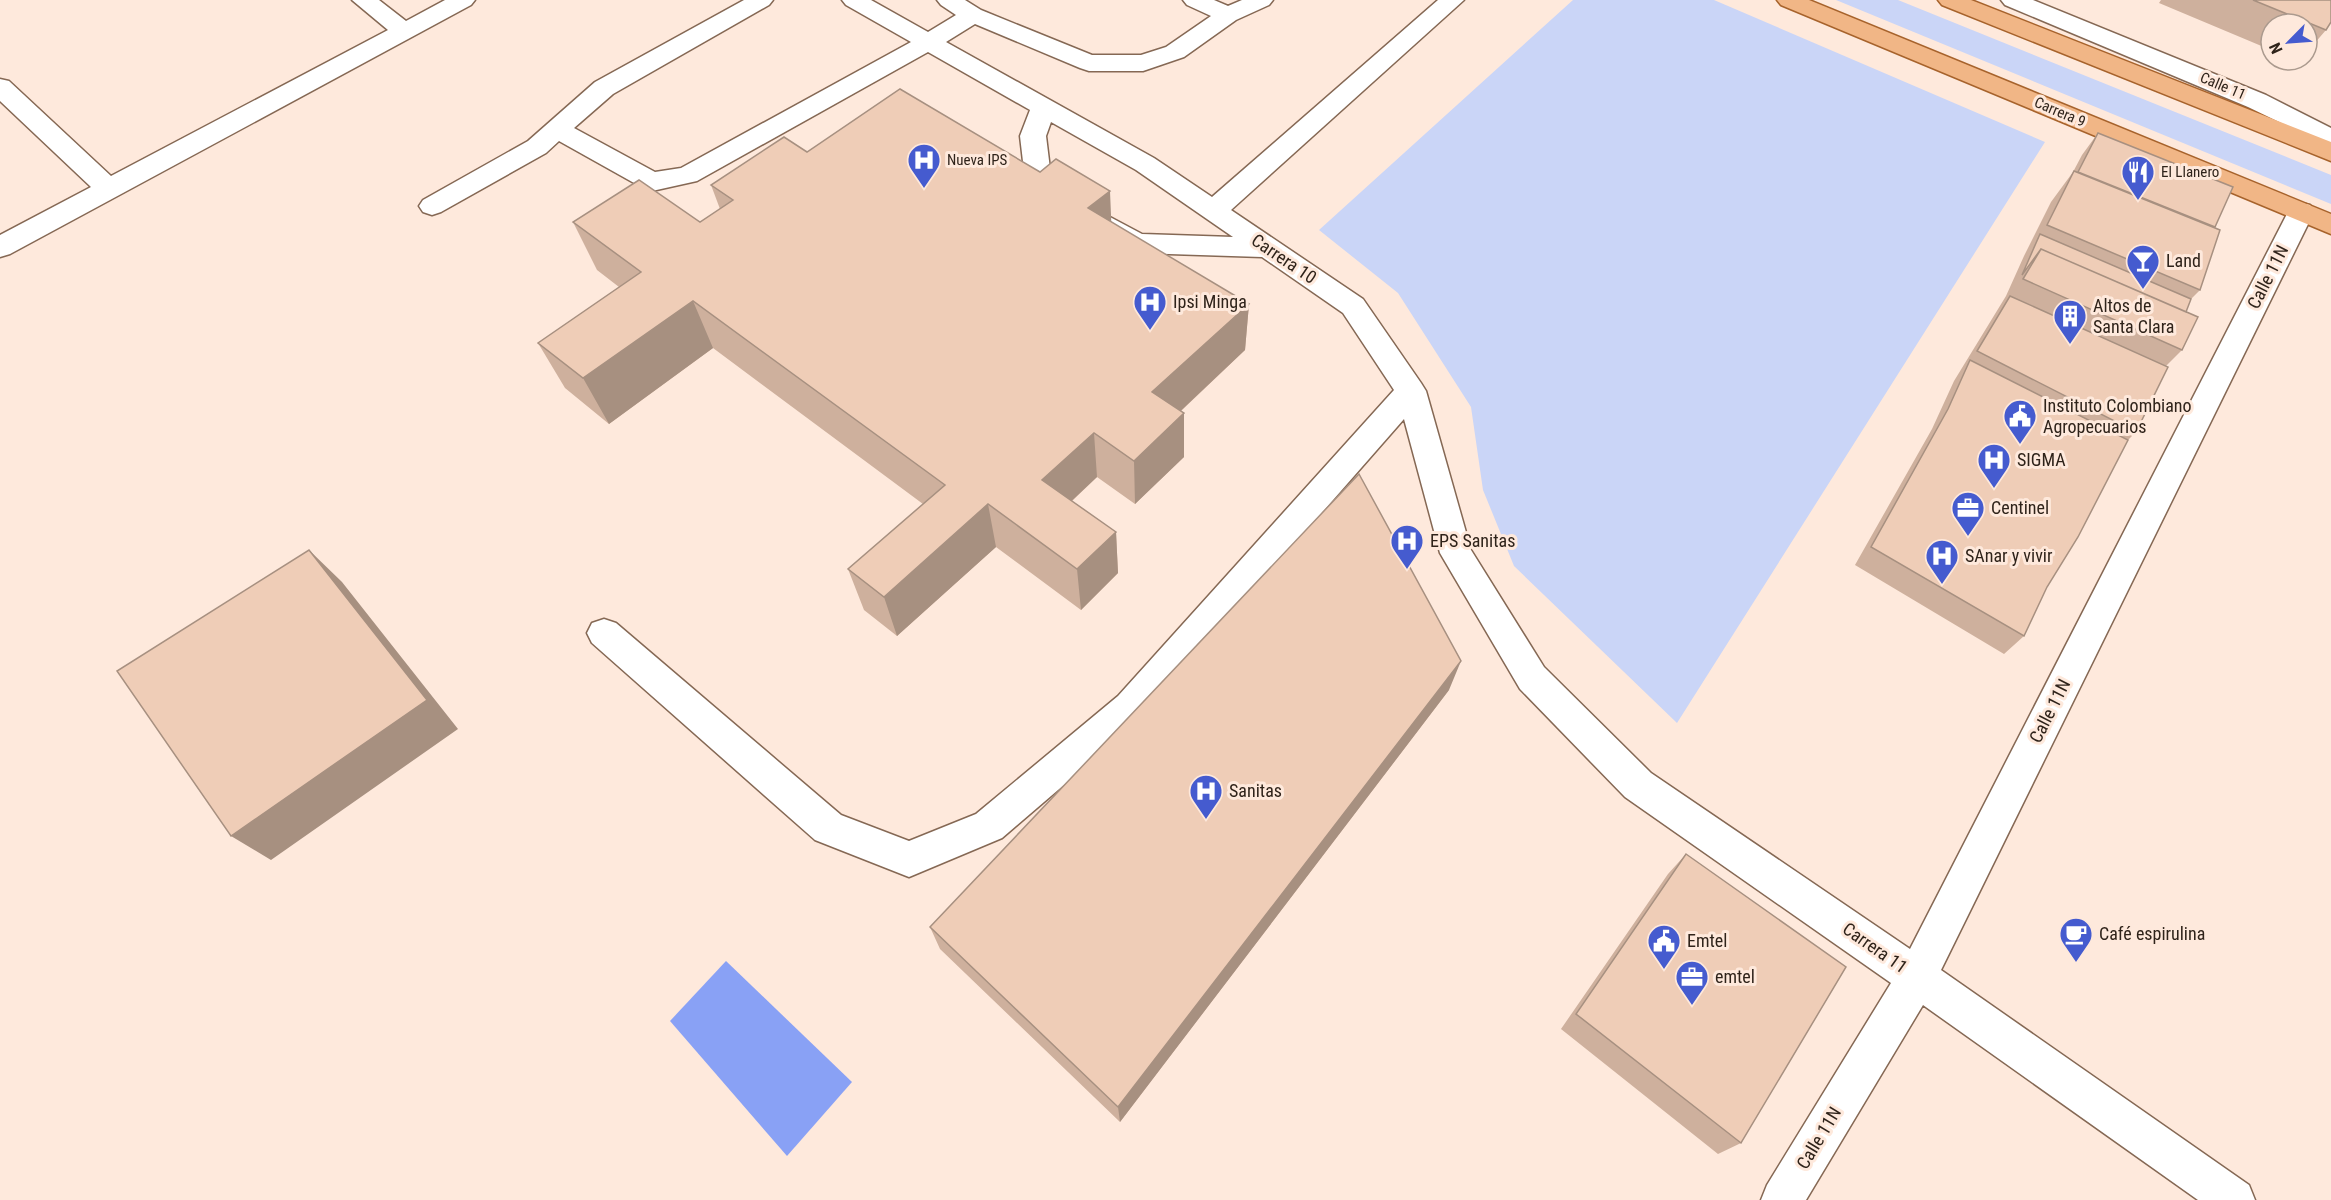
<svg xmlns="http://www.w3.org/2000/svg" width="2331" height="1200" font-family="'Roboto Condensed',sans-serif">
  <rect width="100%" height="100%" fill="#fee9dc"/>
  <path fill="#cad5f7" d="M1573,0H1714L2045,142L1677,723L1514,566L1483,490L1471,407L1398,293L1319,230Z
    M1836,0H1898L2331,175V204Z"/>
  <path fill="#89a1f5" d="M726,961L852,1082L787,1156L670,1021Z"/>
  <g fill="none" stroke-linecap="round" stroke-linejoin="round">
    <defs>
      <path id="minor" d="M352,0H379L406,21L445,0H475L471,5L10,254L0,257V235L91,187L0,101V79L9,81L111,176L388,30Z
        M744,0H773L769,5L613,94L574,128L655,172L681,168L911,42L846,5L842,0H871L928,32L956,15L941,5L937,0H965L981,10L1092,55H1141L1166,47L1211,16L1187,5L1183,0H1214L1228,6L1242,0H1273L1269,5L1236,20L1184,57L1143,71H1089L1080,68L975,24L946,42L1154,158L1212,197L1438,0H1464L1231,210L1363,299L1421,383L1426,391L1471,550L1544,667L1651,773L1910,949L2288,212L2292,205L2301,203L2310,205L2314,212L1941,970L2249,1185L2255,1200H2198L1923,1005L1806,1200H1761L1767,1185L1891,983L1625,797L1520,689L1440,553L1404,419L1142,718L1002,838L909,877L815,840L592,643L587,633L592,623L604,619L616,623L841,815L909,841L976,814L1118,696L1394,390L1343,313L1262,257L1138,253L1090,231L1048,203L1024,170L1020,136L1030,110L928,52L697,181L652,191L643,188L559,141L546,153L441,212L432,215L423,212L419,206L423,200L528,141L595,82ZM1051,122L1136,170L1233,237L1142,234L1110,217L1066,191L1050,169L1046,136Z
        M2001,0H2033L2266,95L2331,128V147L2248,107L2005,5Z"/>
      <path id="major" d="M1777,0H1809L2331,214V234L1781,5Z
        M1938,0H1971L2331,142V161L1942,5Z"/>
    </defs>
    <use href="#minor" stroke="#856854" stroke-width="3"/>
    <use href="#major" stroke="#a7632c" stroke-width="3"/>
    <use href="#minor" fill="#fff" fill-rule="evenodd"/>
    <use href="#major" fill="#f1b686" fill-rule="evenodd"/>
  </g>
  <path fill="#ceb09d" d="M2161,0H2331L2326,30L2307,52V24H2271V50L2159,3Z
    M2098,133L2215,227L2200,290L2191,299L2186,312L2182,350L2166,366L2136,432L2128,440L2047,587L2024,636L2004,654L1855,565L1932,429L1954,381L2006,296L2024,256L2051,202L2073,172L2082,155Z
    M807,152L1111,222L1249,304L1245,350L1181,411L1184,457L1135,504L1097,477L1072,501L1116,532L1118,573L1081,610L996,547L897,636L864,610L848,569L923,504L713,348L609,424L565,388L538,343L619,287L597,270L573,222H700L720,209L711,185Z
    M1449,690L1120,1122L940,949L930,927Z
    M1686,854L1741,1143L1718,1154L1561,1029L1668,874Z"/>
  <path fill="#a79080" d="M1110,191L1112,239L1088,208Z
    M693,301L713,348L609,424L583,378Z
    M1249,304L1245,350L1153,437L1152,392Z
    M1184,413V457L1135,504L1134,461Z
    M1094,433L1097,477L1048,523L1042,480Z
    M988,504L996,547L897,636L884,597Z
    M1116,532L1118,573L1081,610L1077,569Z
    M309,550L342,582L458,729L271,860L231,836Z
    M1461,661L1449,690L1120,1122L1118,1107Z"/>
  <path fill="#efcdb7" stroke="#a79080" stroke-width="1.5" d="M2253,0H2331V22L2326,30Z
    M900,89L1040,172L1056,159L1110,191L1088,208L1249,304L1152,392L1184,413L1134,461L1094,433L1042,480L1116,532L1077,569L988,504L884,597L848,569L945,485L693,301L583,378L538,343L641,272L573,222L639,180L700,222L733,200L711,185L784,137L807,152Z
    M2098,133L2233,187L2215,227L2078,172Z
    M2074,171L2220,230L2200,290L2047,225Z
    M2040,234L2191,299L2186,312L2041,249L2022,275Z
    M2041,249L2198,317L2182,350L2023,279Z
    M2010,296L2168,367L2136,432L1977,351Z
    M1970,360L2128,440L2078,537L2047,587L2024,636L1871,547L1948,409Z
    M1359,474L1461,661L1118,1107L930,927Z
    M309,550L427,700L231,836L117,671Z
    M1686,854L1846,967L1741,1143L1576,1014Z"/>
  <defs>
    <symbol id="hospital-pin" viewBox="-11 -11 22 30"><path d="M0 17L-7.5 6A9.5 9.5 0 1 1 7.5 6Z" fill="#455bcf" stroke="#fee9dc"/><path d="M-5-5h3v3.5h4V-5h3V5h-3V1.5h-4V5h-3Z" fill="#fff"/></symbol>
    <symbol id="restaurant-pin" viewBox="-11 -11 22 30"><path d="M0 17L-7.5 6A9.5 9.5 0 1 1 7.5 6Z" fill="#455bcf" stroke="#fee9dc"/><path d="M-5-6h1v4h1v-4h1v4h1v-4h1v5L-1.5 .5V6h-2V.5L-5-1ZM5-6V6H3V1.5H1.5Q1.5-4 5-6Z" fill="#fff"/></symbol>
    <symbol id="bar-pin" viewBox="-11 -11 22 30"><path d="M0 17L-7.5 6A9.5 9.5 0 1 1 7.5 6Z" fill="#455bcf" stroke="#fee9dc"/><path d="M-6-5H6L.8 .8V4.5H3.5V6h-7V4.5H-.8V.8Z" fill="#fff"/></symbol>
    <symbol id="building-pin" viewBox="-11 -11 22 30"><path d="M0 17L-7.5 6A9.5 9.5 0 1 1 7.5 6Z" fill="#455bcf" stroke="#fee9dc"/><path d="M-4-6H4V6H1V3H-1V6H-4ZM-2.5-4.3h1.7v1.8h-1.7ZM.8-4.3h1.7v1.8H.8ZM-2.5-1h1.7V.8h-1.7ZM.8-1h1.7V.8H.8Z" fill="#fff"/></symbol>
    <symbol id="civic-pin" viewBox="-11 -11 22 30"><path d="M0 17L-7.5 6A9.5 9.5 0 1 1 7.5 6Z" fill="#455bcf" stroke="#fee9dc"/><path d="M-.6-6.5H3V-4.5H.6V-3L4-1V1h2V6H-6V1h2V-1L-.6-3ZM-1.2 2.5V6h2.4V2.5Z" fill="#fff"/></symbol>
    <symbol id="office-pin" viewBox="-11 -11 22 30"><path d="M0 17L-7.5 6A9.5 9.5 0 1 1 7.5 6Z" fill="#455bcf" stroke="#fee9dc"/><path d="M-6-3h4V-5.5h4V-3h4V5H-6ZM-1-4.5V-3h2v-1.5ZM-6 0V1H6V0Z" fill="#fff"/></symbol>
    <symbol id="cafe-pin" viewBox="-11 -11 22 30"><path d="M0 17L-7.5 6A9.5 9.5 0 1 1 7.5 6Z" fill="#455bcf" stroke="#fee9dc"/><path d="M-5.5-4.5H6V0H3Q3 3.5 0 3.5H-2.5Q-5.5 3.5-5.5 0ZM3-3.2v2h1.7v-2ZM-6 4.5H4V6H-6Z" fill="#fff"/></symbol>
  </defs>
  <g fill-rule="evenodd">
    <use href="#hospital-pin" x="905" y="141" width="38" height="52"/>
    <use href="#restaurant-pin" x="2119" y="153" width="38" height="52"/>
    <use href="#bar-pin" x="2124" y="242" width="38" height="52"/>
    <use href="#hospital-pin" x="1131" y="283" width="38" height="52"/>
    <use href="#building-pin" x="2051" y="297" width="38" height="52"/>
    <use href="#civic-pin" x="2001" y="397" width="38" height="52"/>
    <use href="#hospital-pin" x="1975" y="441" width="38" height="52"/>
    <use href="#office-pin" x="1949" y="489" width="38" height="52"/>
    <use href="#hospital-pin" x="1388" y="522" width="38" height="52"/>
    <use href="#hospital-pin" x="1923" y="537" width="38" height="52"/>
    <use href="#hospital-pin" x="1187" y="772" width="38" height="52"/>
    <use href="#cafe-pin" x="2057" y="915" width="38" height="52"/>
    <use href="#civic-pin" x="1645" y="922" width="38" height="52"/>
    <use href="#office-pin" x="1673" y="958" width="38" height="52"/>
  </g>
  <g text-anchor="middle" stroke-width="6" stroke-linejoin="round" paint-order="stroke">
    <g font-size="15" fill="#2f231a" stroke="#fee9dc">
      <text transform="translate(2223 86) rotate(23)" y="5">Calle 11</text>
      <text transform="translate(2060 112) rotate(23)" y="5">Carrera 9</text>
    </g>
    <g font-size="15" fill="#2f231a" stroke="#fee9dc" text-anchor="start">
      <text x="947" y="165">Nueva IPS</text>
      <text x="2161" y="177">El Llanero</text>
    </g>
    <g font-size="18" fill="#2f231a" stroke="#fee9dc">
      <text transform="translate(1284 259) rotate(34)" y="6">Carrera 10</text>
      <text transform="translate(2268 277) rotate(-63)" y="6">Calle 11N</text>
      <text transform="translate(2050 711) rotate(-63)" y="6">Calle 11N</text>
      <text transform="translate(1875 948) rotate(35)" y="6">Carrera 11</text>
      <text transform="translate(1819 1138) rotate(-59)" y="6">Calle 11N</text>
    </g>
    <g font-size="18" fill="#2f231a" stroke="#fee9dc" text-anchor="start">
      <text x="2166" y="267">Land</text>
      <text x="1173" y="308">Ipsi Minga</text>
      <text x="2093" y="312">Altos de<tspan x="2093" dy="21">Santa Clara</tspan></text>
      <text x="2043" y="412">Instituto Colombiano<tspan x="2043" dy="21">Agropecuarios</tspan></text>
      <text x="2017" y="466">SIGMA</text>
      <text x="1991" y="514">Centinel</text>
      <text x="1430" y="547">EPS Sanitas</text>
      <text x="1965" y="562">SAnar y vivir</text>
      <text x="1229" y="797">Sanitas</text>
      <text x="2099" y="940">Café espirulina</text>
      <text x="1687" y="947">Emtel</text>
      <text x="1715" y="983">emtel</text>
    </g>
  </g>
  <g transform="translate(2289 42) rotate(245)"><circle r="28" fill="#fee9dc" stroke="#ab9a8e" stroke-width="1.5"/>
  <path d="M0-4.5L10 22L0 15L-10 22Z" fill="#455bcf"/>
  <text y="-9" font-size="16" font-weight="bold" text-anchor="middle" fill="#2f231a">N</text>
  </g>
</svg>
